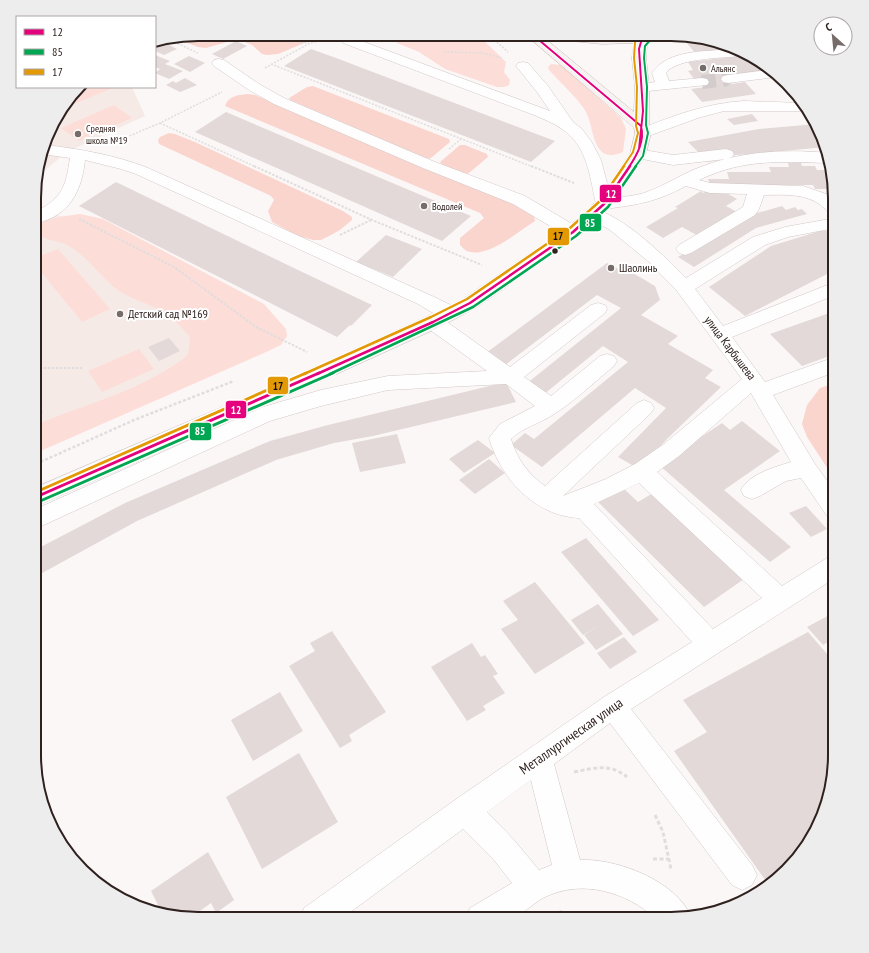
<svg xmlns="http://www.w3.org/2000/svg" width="869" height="953" font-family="'PT Sans Narrow',sans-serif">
  <rect width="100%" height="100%" fill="#fcf7f7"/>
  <path fill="#f6eae7" d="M80,87H132L145,116L67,152L37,177V167L56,116Z
    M58,215L167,273L238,355L36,443L37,216Z"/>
  <path fill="#fdddd7" d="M396,35H478L506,62L504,72L510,80L509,85L504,87H497L445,69L419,52L397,43L392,37Z
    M551,64L562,65L621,118L626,129L623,152C616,155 607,158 600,150C592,140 592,124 586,112C581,102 558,80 549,70L548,67Z
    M80,87H115L62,109Z
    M114,105L132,118L79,141L61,128Z
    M80,214L103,219L264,304L286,329L287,336L281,345L264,353L36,453V425C87,403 145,390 188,355L190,340L189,335C181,328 172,316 162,311C147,303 128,298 115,288C99,275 86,255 67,245C56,239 37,242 37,226C49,217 65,216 80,214Z
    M58,249L110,309L82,322L37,267V257Z
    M139,349L154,369L102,392L88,371Z"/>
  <path fill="#fad5cd" d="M198,34H326L278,54L267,55L262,54L252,45L238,39L206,48L198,47L175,38Z
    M313,86L449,139L450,142L431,158L427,159L290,100L289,98L307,87Z
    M247,94L255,95L423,168L513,204L534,215L535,221C519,231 487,259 467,251C465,250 462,247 460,245V238L484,218L480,213L225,106C228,96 238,95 247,94Z
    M169,133L175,134L195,142L343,211L352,217V220L340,230L329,236L321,240H313L298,236L272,222L268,211L274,200L271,196L159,144L158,140L160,137Z
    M460,145H465L487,154L488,157L469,173L466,174L442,165L440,162Z
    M835,383V480L807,437L802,424L807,405L820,388Z"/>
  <path fill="#e2d9d8" d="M697,37L732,49L696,54L685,41L699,39Z
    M159,40L177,49L164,55L155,51V41Z
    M236,41L247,46L223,59L212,54Z
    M311,49L336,58L555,141L531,162L284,66Z
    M155,55L170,61L165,64L183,71L169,79L155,73L160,69L155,67Z
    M749,55L753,56L769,71L725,76L732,84L745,82L756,94L702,102L691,89L706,87L700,80H695L688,71L693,70L688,62Z
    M189,56L205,63L190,72L174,64Z
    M185,78L197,85L180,92L166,85L173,81L176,83Z
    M226,112L390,182L471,216L442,241L195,132Z
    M752,114L758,121L734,125L727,119Z
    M816,124L827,147L736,155L708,162L688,142L759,129Z
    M788,163H801L802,166H815L817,170H831L835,194H830L827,189H815L813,185H710L708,179H729L727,172H771L769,167H789Z
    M116,182L298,270L372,305L351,326L350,325L337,337L79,206Z
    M710,189L725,192L737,199L726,206L739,213L700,237L682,227L663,238L646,227L678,208L675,207L701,191L703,193Z
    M782,206L786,210L795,207L798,210L802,209L807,214L756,228L694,267L678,257L742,218L750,215Z
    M835,230V270L745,316L709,287L771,246L820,231Z
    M386,235L422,249L393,277L356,262Z
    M607,263L623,271L626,269L655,286L660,300L641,315L678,336L668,344L713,370L705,378L721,387L668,438L639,469L618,457L666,408L635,388L542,467L511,445L525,433L534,439L628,362L603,346L543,395L526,384L621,308L597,295L505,365L486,353Z
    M835,311V354L802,366L770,334Z
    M169,338L180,351L159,361L148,347Z
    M506,382L516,402L373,436L334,443L276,460L137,521L35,577V550L125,503L270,441L328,425Z
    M36,402L43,412L36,415Z
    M742,421L780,451L724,490L791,547L770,562L659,465L722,423L730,430Z
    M397,434L406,463L360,472L352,443Z
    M478,440L495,453L464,473L449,459Z
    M489,459L505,473L475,494L459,480Z
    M623,488L638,502L653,493L744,579L704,607L598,502Z
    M806,506L827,529L811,537L789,513Z
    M586,538L659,620L633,636L561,552Z
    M535,582L585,643L535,674L501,629L518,620L503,601Z
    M598,604L623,634L596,650L584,635L598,626L583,635L571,620Z
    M835,612V638L823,645L807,627Z
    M332,631L386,712L349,735L352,741L340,748L289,666L315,651L310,643Z
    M808,632L835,663V765L813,837L768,884L674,751L707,732L683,700Z
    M624,637L637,652L610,669L597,653Z
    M472,643L481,657L485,655L498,674L493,676L505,693L483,706L486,710L467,721L431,667Z
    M280,692L303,731L253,761L231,720Z
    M299,753L338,822L262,869L226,797Z
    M208,852L234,900L216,913L211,903L189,919L161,911L151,891Z"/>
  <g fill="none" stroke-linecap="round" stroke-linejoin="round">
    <path stroke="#d3cccc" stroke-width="14" stroke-dasharray="14 7" stroke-linecap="butt" d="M702,82L728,79"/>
    <defs>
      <path id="minor" d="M348,36L550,111L537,92L516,66L518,63L523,62L528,63L548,86L573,122L582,129L591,141L601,160L611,198C622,197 634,196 644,193C665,186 683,173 703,166C743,151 786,149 828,153L830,163C780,162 745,158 699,180L710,183L803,186L829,195L835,200V214C827,212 823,206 816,202C800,193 781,195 764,195L759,209L755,215L691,253L685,255L679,253L676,249L679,245L743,207L747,194L710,193L686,186C656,202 637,205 604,209L598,208L596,204C590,177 587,145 562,129C554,123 543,119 534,115L343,43L341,40L343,37Z
        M731,49L746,54L740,56C723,58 676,58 666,73L669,81L702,78L707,79L709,82L707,85L648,91L643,90L641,87L643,84L655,82L652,73C668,49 705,52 731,49Z
        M219,59L224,60L259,84L284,98L435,162L525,196L579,228L582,232L579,236L573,237L567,236L513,204L423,168L274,104L249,90L214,66L212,63L214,60Z
        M768,70L776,77L728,83L723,82L721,79L723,76L728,75Z
        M744,101L802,103L809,111H724L698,118L643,138L638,136L635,133L638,130C672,116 707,103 744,101Z
        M45,145C80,149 115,155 148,168L432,296L457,308L459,313L457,318C443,321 430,311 418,304L136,174L121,169L85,160C82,191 69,216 37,223V211C63,198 66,185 70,158L42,154Z
        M638,149L673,155L726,149L732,151L734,154L732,157L726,159L673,165L632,157L630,154L632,151Z
        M594,209C625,217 663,255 686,278L753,237L785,227L835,218V228L788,237L765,245L695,289L723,326L835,282V295L732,337L765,382L835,357V372L773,395L815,464L835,492V519L827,516L801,478L786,481L760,496L752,499L744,496L741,490C749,474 775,467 791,462L751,393L679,456L657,472L782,586L827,558L835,555V578L631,709L752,865L757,875L752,885L742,890L732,885L610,723L554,764L580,860C616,858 677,881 691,917L681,919H657C626,892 582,878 543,898C534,903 519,917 509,919C496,921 479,919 466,919L470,908L512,883L494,860L463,829L341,919H300L304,908L455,800L604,697L692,642L579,518C535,516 501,479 489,438L500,424L535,406L506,384L388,390L321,406L270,421L35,529L36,509L263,407L321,390L388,376L487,371L426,327L423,322L426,317L433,315L440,317L510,367L591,305L598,303L605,305L607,309L605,313L524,377L551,396L600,356L607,354L614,356L617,361L614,366C593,383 574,402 551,416C538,424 522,428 511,439C517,459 528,474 545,486L637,403L644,400L651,403L654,408L651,413L563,496L606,479L635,464L664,444L742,379L677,291L649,262L610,230L588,218L585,214L588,210ZM639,483L762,598L713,629L594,504ZM531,780L552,865L539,870L514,840L487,812Z"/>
      <path id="major" d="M526,35H541L634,112L635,87L632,58L634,43L602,44L551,39L546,38L544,35H655L647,45L646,58L649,87V126L651,133L646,154L610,208L579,236L477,307L440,327L341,372L36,506V487L327,362L426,317L463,299L567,228L598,200L630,154L635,133L634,128Z"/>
    </defs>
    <use href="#minor" stroke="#d1c8c6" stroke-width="1"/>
    <use href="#major" stroke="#c6bcba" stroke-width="1"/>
    <path stroke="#dfdddd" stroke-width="1.5" stroke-dasharray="2 1.5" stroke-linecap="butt" d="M214,34L309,43
      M296,34V41
      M489,35L508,52
      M168,39L198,53
      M444,52L482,53L502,58
      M271,64L533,167
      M265,68L310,43L327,39
      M160,123L256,167
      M120,140L160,123L222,92
      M449,149L461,139"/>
    <path stroke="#dfdddd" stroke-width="2" stroke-dasharray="2.5 1.5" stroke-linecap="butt" d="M254,166L372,220L482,265
      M531,166L574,183
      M79,219L174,267L256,327L307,352
      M340,235L371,220
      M36,368H82"/>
    <path stroke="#dfdddd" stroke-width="2.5" stroke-dasharray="3 2" stroke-linecap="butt" d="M36,464L134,420L234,381"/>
    <path stroke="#dfdddd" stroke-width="3" stroke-dasharray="4 2.5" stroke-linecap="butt" d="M574,772C594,768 610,763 627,777
      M655,815L663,832L671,869
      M653,859H669
      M547,918L562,911"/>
    <use href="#minor" fill="#fffefe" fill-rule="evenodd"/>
    <use href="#major" fill="#f6f2f1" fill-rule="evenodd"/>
    <defs>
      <path id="bus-1-far2" d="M533,35L641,126C645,141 637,155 629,167
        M639,149L643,111L639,49L641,42L648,35"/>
      <path id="bus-1-far1" d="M317,374L433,322L470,303L573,232L604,204L630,166"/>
      <path id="bus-1" d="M36,497L319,373"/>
      <path id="bus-2-far2" d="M635,167L643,156L648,133L646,125L647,87L644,58L645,46L652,38"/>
      <path id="bus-2-far1" d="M330,374L473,307L576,236L608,207L636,166"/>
      <path id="bus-2" d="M38,502L333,373"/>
      <path id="bus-3-far2" d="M623,167L633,152L638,133L636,126L637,87L634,58L635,42L641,35"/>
      <path id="bus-3-far1" d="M304,374L431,317L467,299L570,228L600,201L624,166"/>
      <path id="bus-3" d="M36,492L306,373"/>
    </defs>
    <use href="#bus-1-far2" stroke="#fff" stroke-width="4"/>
    <use href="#bus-1-far1" stroke="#fff" stroke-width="5"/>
    <use href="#bus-1" stroke="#fff" stroke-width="6"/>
    <use href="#bus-2-far2" stroke="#fff" stroke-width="4"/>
    <use href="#bus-2-far1" stroke="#fff" stroke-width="5"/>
    <use href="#bus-2" stroke="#fff" stroke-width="6"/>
    <use href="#bus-3-far2" stroke="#fff" stroke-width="4"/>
    <use href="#bus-3-far1" stroke="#fff" stroke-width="5"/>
    <use href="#bus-3" stroke="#fff" stroke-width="6"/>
    <use href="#bus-1-far2" stroke="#e5007d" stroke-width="2"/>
    <use href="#bus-1-far1" stroke="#e5007d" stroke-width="2.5"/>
    <use href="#bus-1" stroke="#e5007d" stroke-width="3"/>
    <use href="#bus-2-far2" stroke="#00a651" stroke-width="2"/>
    <use href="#bus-2-far1" stroke="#00a651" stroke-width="2.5"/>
    <use href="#bus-2" stroke="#00a651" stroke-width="3"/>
    <use href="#bus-3-far2" stroke="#e39903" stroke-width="2"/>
    <use href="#bus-3-far1" stroke="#e39903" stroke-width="2.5"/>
    <use href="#bus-3" stroke="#e39903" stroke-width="3"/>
  </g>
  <g fill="#766c6a" stroke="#fff" stroke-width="1.5">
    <circle cx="703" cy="68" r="4"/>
    <circle cx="78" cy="134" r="4"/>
    <circle cx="424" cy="206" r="4"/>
    <circle cx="611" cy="268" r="4"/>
    <circle cx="120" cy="314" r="4"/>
  </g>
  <circle fill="#2e211e" stroke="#fff" stroke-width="1.5" cx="555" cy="251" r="3.5"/>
  <g text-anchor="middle" stroke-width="4" stroke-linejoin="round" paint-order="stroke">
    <g font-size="10" fill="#2e211e" stroke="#fff" text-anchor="start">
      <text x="711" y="72">Альянс</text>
      <text x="86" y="132">Средняя<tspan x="86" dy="12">школа №19</tspan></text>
      <text x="432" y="210">Водолей</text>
    </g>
    <g font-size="12" fill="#2e211e" stroke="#fff" text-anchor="start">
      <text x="619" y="272">Шаолинь</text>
      <text x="128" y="318">Детский сад №169</text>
    </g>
    <g font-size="12" fill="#2e211e" stroke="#fff">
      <text transform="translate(730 348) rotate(53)" y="4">улица Карбышева</text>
    </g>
    <g font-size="14" fill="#2e211e" stroke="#fff">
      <text transform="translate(571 736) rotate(-35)" y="5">Металлургическая улица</text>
    </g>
  </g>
  <path d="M0 0H869V953H0ZM198 41H671A157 157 0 0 1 828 198V755A157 157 0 0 1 671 912H198A157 157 0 0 1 41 755V198A157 157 0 0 1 198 41Z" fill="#eeeded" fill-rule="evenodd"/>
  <path fill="none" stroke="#2e211e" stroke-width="2" d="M198 41H671A157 157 0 0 1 828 198V755A157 157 0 0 1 671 912H198A157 157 0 0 1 41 755V198A157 157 0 0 1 198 41Z"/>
  <g stroke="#fff" stroke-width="1.5">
    <rect x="599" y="184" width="23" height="19" rx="4" fill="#e5007d"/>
    <rect x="579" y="213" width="23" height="19" rx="4" fill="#00a651"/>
    <rect x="547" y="227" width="23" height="19" rx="4" fill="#e39903"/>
    <rect x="267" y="376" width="22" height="19" rx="4" fill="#e39903"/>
    <rect x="225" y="400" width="22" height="19" rx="4" fill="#e5007d"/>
    <rect x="189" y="422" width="23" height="19" rx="4" fill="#00a651"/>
  </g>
  <g font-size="11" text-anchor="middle" font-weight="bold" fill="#fff">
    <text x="611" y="198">12</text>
    <text x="590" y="227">85</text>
    <text x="236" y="414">12</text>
    <text x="200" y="435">85</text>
  </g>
  <g font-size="11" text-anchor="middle" font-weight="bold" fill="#111">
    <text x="558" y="240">17</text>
    <text x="278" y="390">17</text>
  </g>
  <rect x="16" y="16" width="140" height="72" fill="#ffffff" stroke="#aba6a5"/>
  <rect x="24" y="29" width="20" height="6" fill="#e5007d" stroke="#aba6a5"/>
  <text x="52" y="36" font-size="12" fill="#2e211e">12</text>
  <rect x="24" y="49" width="20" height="6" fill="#00a651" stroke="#aba6a5"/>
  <text x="52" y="56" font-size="12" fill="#2e211e">85</text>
  <rect x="24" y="69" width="20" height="6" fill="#e39903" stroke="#aba6a5"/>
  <text x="52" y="76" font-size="12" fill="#2e211e">17</text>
  <g transform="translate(833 36) rotate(333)"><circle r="19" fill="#ffffff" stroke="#aba6a5"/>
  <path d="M0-3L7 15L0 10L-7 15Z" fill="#766c6a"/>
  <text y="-6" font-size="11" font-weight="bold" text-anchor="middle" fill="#2e211e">С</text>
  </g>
</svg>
